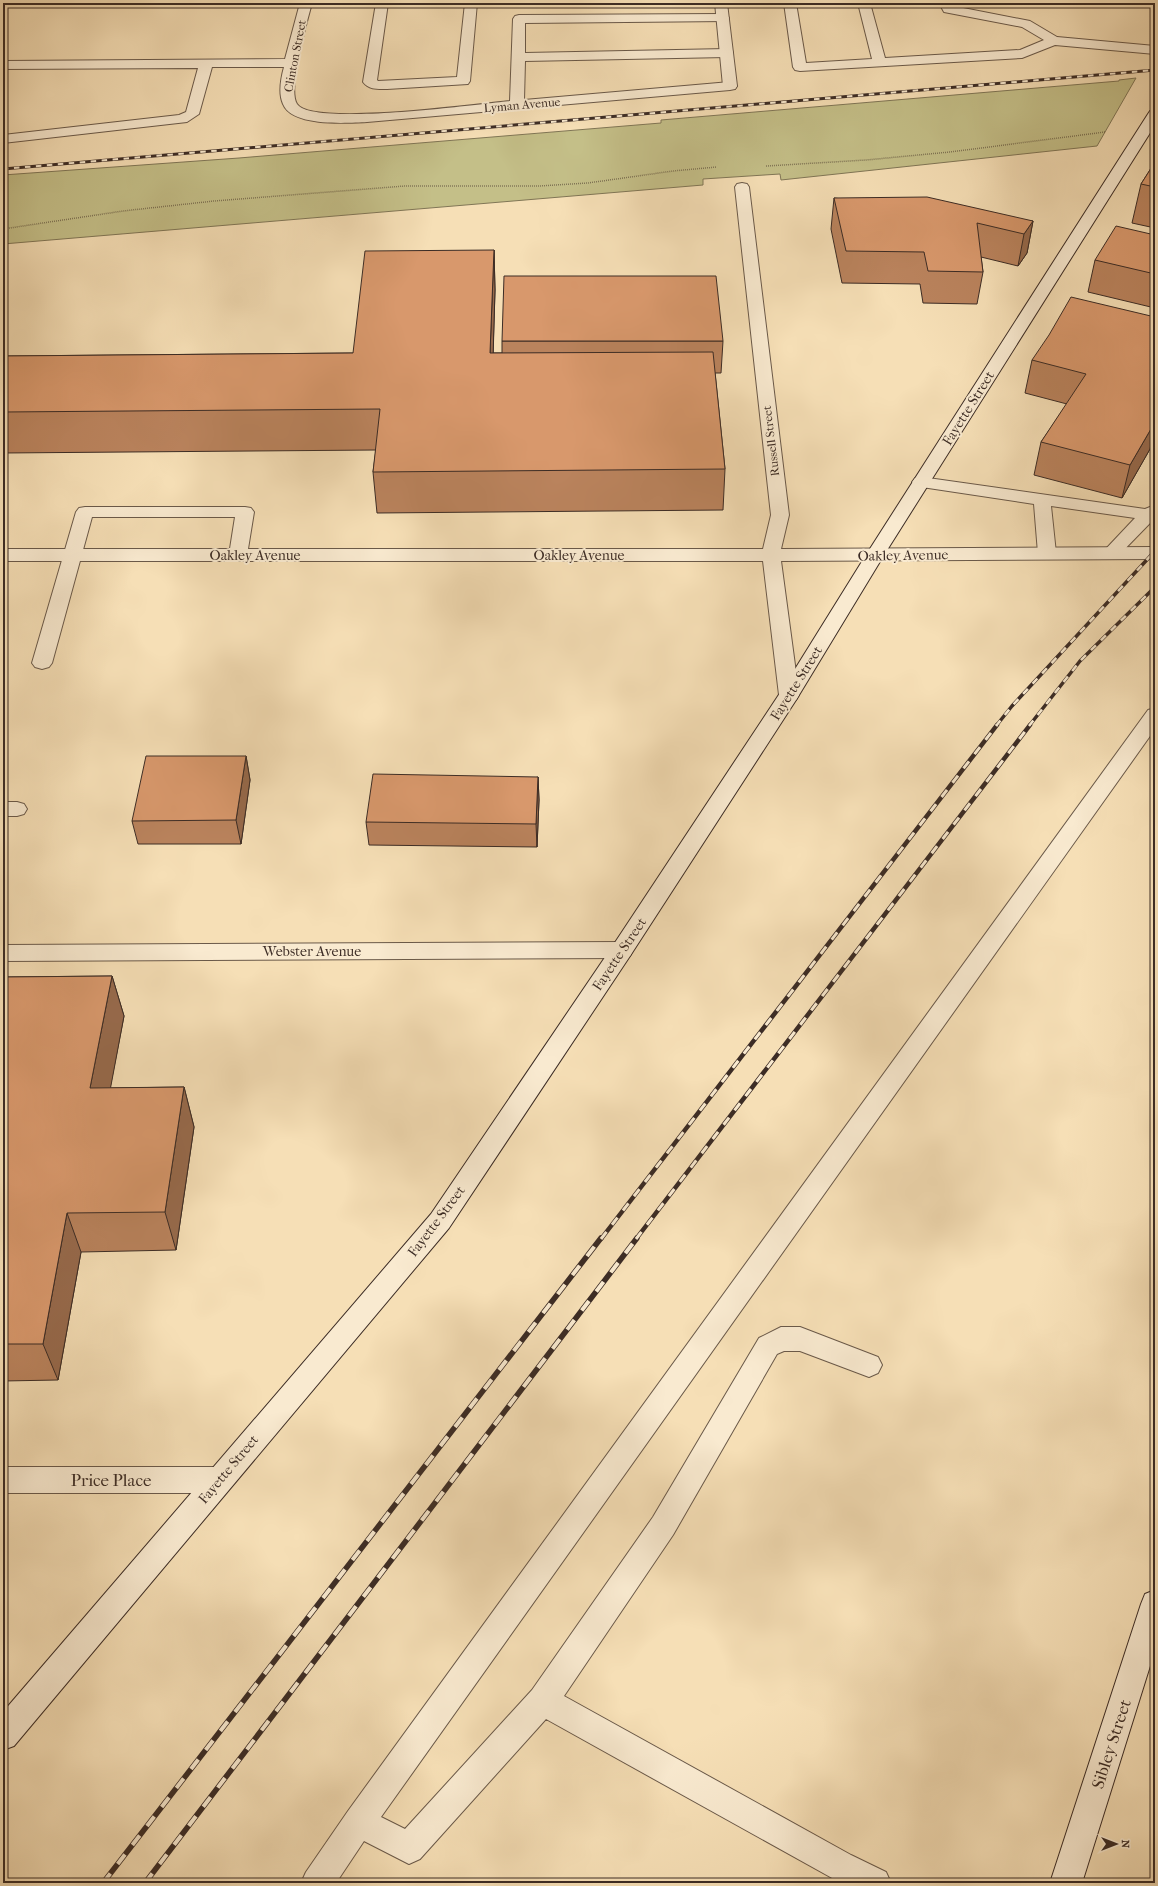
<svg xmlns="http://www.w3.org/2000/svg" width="1158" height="1886" font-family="'IM FELL French Canon',serif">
  <rect width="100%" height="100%" fill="#f6dfb6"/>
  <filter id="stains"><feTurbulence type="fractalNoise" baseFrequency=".005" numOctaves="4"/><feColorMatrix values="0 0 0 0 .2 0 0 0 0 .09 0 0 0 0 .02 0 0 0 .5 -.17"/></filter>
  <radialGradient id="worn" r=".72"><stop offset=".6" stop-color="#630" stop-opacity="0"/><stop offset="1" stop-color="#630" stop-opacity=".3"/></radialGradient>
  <path fill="#c4bf88" stroke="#807656" d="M1136,78L1097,146L781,180L780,174L703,179V185L3,244V175L239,158L661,123V120L1119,81V80Z"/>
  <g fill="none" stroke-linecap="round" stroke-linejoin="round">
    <defs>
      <path id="lane" d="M300,3H312C307,22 287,89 297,104C312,127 479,104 510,101L513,19L515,16L519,15L723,14L727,15L729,18L727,21L525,23V53L727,49L732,50L733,53L732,56L727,57L525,61L524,100L730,82L735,83L737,86L735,89L730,90L367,122C347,123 292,127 283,104C278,93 281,78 284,67H212L199,114L187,122L3,143V135L179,115L186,112L198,68L3,69V61L285,59Z
        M376,3H388L377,80L378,81L457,77L465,3H477L470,81L468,84L387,89C378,89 369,90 363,82Z
        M784,3H796L806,63L872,59L858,3H870L885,58L1020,50L1044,40L1022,27L944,12L939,3H951L953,6L1030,21L1057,37L1155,46V54L1055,45L1022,58L800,71L795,70L793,67Z
        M921,477L1145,509L1155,505V518L1117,557L1111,559L1105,557L1102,553L1135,518L1051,506L1056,553L1053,557L1047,559L1041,557L1038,553L1034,504L915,486L912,482L915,478Z
        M85,507H245L251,508L254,512L247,555L244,559L238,561L232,559L229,555L235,517H92L52,663L49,667L42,669L35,667L32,663L76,512L79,508Z
        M1155,708V729L381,1817L405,1829L532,1690L653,1517L759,1338L781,1327H800L878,1357L882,1365L878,1373L869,1377L800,1351H784L777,1354L673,1535L564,1696L851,1855L886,1872L891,1883H841L546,1719L420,1859L409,1864L364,1841L336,1883H301L306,1872L348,1811L1148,710Z
        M3,802H17L24,804L27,809L24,814L17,816H3Z
        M622,942L630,944L633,950L630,956L622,958L3,961V945Z
        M3,1467H219L229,1471L233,1480L229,1489L219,1493H3Z"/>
      <path id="street" d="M715,3H727L737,86L735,89H725L723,86Z
        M742,183L747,184L749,187L789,515L781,549L1155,547V559L781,561L799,695L796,700L789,702L782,700L779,695L763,561H3V549H763L771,515L735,187L737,184Z"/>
      <path id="secondary" d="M1155,110V125L884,555L796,700L630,956L449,1228L14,1746L3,1750V1712L431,1214L614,944L782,690L866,555L1148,114L1150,111Z
        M1155,1590V1650L1082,1883H1050L1141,1604L1145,1594Z"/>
    </defs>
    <use href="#lane" stroke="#6a5949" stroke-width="2"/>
    <use href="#street" stroke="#6a5949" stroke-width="2"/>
    <use href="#secondary" stroke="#3c2c25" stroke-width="2"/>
    <path stroke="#3c2c25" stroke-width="1.5" stroke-dasharray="0.5 1.5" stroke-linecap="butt" d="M766,166L866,160L950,152L1105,132
      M3,229L123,211L214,201L405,186H539L588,183L673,171L717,167"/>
    <use href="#lane" fill="#f9ead0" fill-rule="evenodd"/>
    <use href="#street" fill="#f9ead0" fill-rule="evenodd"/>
    <use href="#secondary" fill="#f9ead0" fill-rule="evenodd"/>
    <defs>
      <path id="rail-far3" d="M3,169L1155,70"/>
      <path id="rail-far2" d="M996,726L1012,706L1155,551
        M1029,726L1080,661L1155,587"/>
      <path id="rail-far1" d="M601,1239L997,725
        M636,1239L1030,725"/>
      <path id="rail" d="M103,1883L601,1238
        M145,1883L637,1238"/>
    </defs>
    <use href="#rail-far3" stroke="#3c2c25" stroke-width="3"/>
    <use href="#rail-far2" stroke="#3c2c25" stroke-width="3.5"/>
    <use href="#rail-far1" stroke="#3c2c25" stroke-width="4.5"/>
    <use href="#rail" stroke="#3c2c25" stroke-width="5.5"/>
    <use href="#rail-far3" stroke="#f9ead0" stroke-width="2" stroke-dasharray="5.5" stroke-linecap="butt"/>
    <use href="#rail-far2" stroke="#f9ead0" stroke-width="2.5" stroke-dasharray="7" stroke-linecap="butt"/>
    <use href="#rail-far1" stroke="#f9ead0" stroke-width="3" stroke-dasharray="9" stroke-linecap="butt"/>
    <use href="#rail" stroke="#f9ead0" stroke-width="4" stroke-dasharray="12" stroke-linecap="butt"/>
  </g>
  <path fill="#ba835d" stroke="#3c2c25" d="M1155,162V228L1132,223L1141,184Z
    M834,198L1033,221L1027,253L1018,266L981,257L983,272L977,304L923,303L920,284L842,283L831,229Z
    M1155,235V308L1088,292L1095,260Z
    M494,250L495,290L493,353H502V341H723L721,373H715L725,469L723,510L377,513L373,472L376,450L3,453V356L353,353Z
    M1155,317V450L1150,449L1122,498L1034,475L1041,442L1067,404L1025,393L1032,360Z
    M246,756L250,780L241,844H138L132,821Z
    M538,777L539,800L537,847L369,845L366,822Z
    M112,976L124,1016L110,1088L184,1087L194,1127L176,1250L81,1252L58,1380L3,1381V977Z"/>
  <path fill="#976a4c" stroke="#3c2c25" d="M1033,221L1027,253L1018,266L1024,234Z
    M494,250L495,290L492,394L490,353Z
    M1155,422V428L1150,449L1122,498L1130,465Z
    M246,756L250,780L241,844L236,820Z
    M538,777L539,800L537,847L536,824Z
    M112,976L124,1016L103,1128L90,1088Z
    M184,1087L194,1127L176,1250L165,1212Z
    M67,1213L81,1252L58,1380L43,1344Z"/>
  <path fill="#d8986c" stroke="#3c2c25" d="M1155,162V187L1141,184Z
    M927,197L1033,221L1024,234L977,223L983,272L928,271L924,252L846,251L834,198Z
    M1116,226L1155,235V274L1095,260Z
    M494,250L490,353L713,352L725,469L373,472L380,409L3,412V356L353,353L365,251Z
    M504,276H716L723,341H502Z
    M1071,297L1155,317V422L1130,465L1041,442L1086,374L1032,360L1049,335Z
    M146,756H246L236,820L132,821Z
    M373,774L538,777L536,824L366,822Z
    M112,976L90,1088L184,1087L165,1212L67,1213L43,1344H3V977Z"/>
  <g text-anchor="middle" stroke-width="4" stroke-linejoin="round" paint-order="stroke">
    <g font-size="12" fill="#3c2c25" stroke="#f9ead0">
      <text transform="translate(295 56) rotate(-79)" y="4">Clinton Street</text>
      <text transform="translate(522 105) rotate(-5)" y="4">Lyman Avenue</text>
      <text transform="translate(771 441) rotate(-97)" y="4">Russell Street</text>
    </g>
    <g font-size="14" fill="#3c2c25" stroke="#f9ead0">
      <text transform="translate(968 408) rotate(-58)" y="5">Fayette Street</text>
      <text x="255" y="560">Oakley Avenue</text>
      <text x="579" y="560">Oakley Avenue</text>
      <text transform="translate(903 555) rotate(-1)" y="5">Oakley Avenue</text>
      <text transform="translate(796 683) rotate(-58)" y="5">Fayette Street</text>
      <text x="312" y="956">Webster Avenue</text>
      <text transform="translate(619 954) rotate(-56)" y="5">Fayette Street</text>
      <text transform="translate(436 1221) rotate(-53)" y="5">Fayette Street</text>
      <text transform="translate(228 1469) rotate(-50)" y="5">Fayette Street</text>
    </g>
    <g font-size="17" fill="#3c2c25" stroke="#f9ead0">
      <text x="111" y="1486">Price Place</text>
      <text transform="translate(1111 1744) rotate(-72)" y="6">Sibley Street</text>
    </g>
  </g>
  <rect width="1158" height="1886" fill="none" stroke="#f6dfb6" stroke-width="16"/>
  <rect x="4" y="4" width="1150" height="1878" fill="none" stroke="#3c2c25" stroke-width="2"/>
  <rect x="8" y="8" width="1142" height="1870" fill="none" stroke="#3c2c25"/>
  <g transform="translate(1116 1844) rotate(90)" stroke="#f9ead0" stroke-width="3" paint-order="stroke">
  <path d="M0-3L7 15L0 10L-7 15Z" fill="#3c2c25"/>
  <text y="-6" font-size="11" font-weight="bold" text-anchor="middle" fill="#3c2c25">N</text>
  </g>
  <rect width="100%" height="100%" filter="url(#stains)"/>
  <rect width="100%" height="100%" fill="url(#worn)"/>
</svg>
